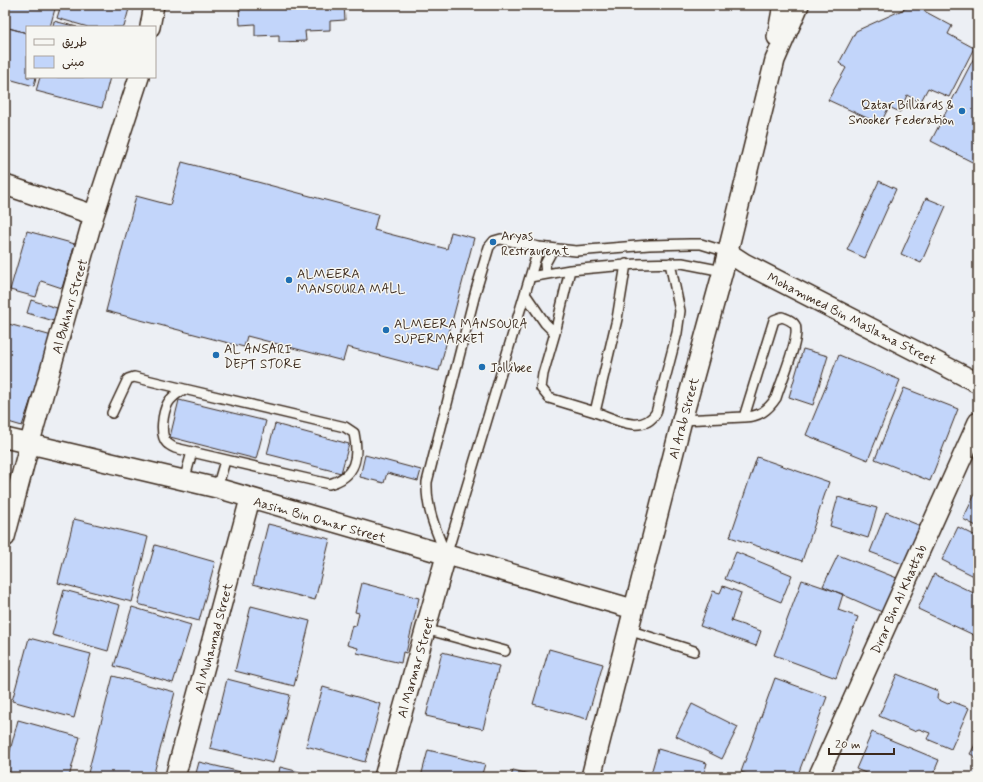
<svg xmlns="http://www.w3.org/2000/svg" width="983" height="782" font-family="Mynerve,'Playpen Sans Arabic',sans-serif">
  <rect width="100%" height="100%" fill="#eceff4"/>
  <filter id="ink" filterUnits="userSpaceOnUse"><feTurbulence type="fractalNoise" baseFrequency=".025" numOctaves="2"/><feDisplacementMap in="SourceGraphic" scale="8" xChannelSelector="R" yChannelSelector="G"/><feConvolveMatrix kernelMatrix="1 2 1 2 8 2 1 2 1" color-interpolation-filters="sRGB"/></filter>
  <g filter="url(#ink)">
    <path fill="#c2d5fa" stroke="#3b2a1e" d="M5,5H56L50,27H27V33L5,27Z
      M61,5H130L124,27H88L57,18Z
      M239,5H344L345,20L330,21V30L305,31L306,41L279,42V35L255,36V24L240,25Z
      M913,5L952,26L948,34L974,48L949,97L928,88L920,103L907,95L900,112L889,107L880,124L828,100L846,68L839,63L856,31Z
      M54,21L77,27H53Z
      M5,27L27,33V77H36L34,86L5,78Z
      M978,50V165L931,141Z
      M40,77H110L102,108L36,91Z
      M182,162L378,214L374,230L447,249L451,232L474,238L439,371L347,347L343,361L247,336L244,347L106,311L136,196L170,205Z
      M879,181L896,189L865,258L847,250Z
      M926,198L946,206L921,263L901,254Z
      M27,231L75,244L62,288L41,281L36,297L10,290Z
      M31,300L60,309L57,322L27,313Z
      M5,323L52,336L22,426L5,421Z
      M803,349L828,356L813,405L789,397Z
      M839,355L900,380L868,460L806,435Z
      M904,388L958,409L930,481L875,459Z
      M179,400L266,421L256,459L170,437Z
      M275,424L349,444L341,473L267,454Z
      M365,455L421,470L418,481L387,473L384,483L360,477Z
      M757,457L829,482L802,561L730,537Z
      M978,488V527L963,519Z
      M838,497L877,508L868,538L830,526Z
      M886,512L921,526L905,565L870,552Z
      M74,519L148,537L132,602L58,583Z
      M268,524L330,539L315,600L253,584Z
      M958,527L978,537V578L942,560Z
      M155,545L215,562L199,621L138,604Z
      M736,552L792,575L781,602L725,579Z
      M838,555L897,578L882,612L823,586Z
      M934,574L978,595V637L918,609Z
      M802,580L843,594L838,610L858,617L836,678L774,655Z
      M362,583L419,598L406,653L403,652L401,663L357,653L358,648L347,645L352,625L356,626L359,613L355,612Z
      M723,586L741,593L731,621L761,631L756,646L700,626L713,591L720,593Z
      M64,590L120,605L108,651L52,635Z
      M251,606L310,621L294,686L235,671Z
      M132,607L191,625L173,683L114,666Z
      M29,638L91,654L74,718L12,701Z
      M549,649L603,664L587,719L533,704Z
      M442,652L499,666L483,729L426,716Z
      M897,674L938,691L937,699L948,704L951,701L969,708L951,749L927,739L930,733L919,729L914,731L879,716Z
      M113,676L175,692L153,777H87Z
      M775,678L827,697L797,777H755L741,772Z
      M227,679L290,695L273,763L210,748Z
      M323,687L381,704L365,762L306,746Z
      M692,704L738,727L722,759L676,736Z
      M18,720L80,737L69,777H12L6,766Z
      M872,732L939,760L932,777H875L856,769Z
      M978,739V758L970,754Z
      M658,749L707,763L703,777H650Z
      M428,750L485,764L481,777H421Z
      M199,762L262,777H195Z
      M280,767L320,777H278Z
      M513,770L541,777H511Z"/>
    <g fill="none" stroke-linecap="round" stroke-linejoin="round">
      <defs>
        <path id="lane" d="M546,274L545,264L553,249
          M530,277L570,270L637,264L682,263L723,271
          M525,294L545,323L555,333L543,374L541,388L549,398L595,412L617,319L626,264
          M555,333L570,270
          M184,389L345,427L354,433C359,457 356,477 329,484L175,448C173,447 169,445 167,443C159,435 163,412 168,403C172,396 178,393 184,389Z
          M595,412C615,419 642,435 656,413L677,333L680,311L670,263
          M112,413L128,379L134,377L184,389
          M682,420L744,417C759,417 768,410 776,398C780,384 801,337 795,325C792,320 787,319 782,317L774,320L744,417
          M184,481L192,452
          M217,488L225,461
          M446,555C436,531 426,509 427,482L476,290L489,247L494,241L501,239L539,247L576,251L649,245L690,244H701L727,252
          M446,556L539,247
          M425,629L505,651
          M628,630L694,651"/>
        <path id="street" d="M150,27L154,5
          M777,37L783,5
          M5,185L94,215
          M727,252L744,263L978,383
          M5,438L217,488L633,609
          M5,537L33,431L94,215L139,77
          M175,777L250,499
          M384,777L446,556
          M591,777L682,420L723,271L775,60L799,5
          M818,777L978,422"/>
      </defs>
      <use href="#lane" stroke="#3b2a1e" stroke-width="12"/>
      <use href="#street" stroke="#3b2a1e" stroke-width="22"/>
      <use href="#lane" stroke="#f6f6f2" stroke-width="9"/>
      <use href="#street" stroke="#f6f6f2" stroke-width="19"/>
    </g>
  </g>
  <g fill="#1f6fb2" stroke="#f6f6f2" stroke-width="1.5">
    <circle cx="962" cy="111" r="4"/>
    <circle cx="493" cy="242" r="4"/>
    <circle cx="289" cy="280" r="4"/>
    <circle cx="386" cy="330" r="4"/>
    <circle cx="216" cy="355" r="4"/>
    <circle cx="482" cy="367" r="4"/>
  </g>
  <g text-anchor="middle" stroke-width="3" stroke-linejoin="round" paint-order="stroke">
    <g font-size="13" fill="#3b2a1e" stroke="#f6f6f2" text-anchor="start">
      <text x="954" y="109" text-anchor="end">Qatar Billiards &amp;<tspan x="954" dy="15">Snooker Federation</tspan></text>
      <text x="501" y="240">Aryas<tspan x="501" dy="15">Restraurent</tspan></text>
      <text x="297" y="278">ALMEERA<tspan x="297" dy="15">MANSOURA MALL</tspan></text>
      <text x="394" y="328">ALMEERA MANSOURA<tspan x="394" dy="15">SUPERMARKET</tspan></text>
      <text x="224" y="353">AL ANSARI<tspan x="224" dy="15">DEPT STORE</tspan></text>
      <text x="490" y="372">Jollibee</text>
    </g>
    <g font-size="13" fill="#3b2a1e" stroke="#f6f6f2">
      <text transform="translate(69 306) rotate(-74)" y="5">Al Bukhari Street</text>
      <text transform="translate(852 318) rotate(27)" y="5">Mohammed Bin Maslama Street</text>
      <text transform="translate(683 418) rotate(-75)" y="5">Al Arab Street</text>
      <text transform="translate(320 519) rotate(16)" y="5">Aasim Bin Omar Street</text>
      <text transform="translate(898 599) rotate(-66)" y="5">Dirar Bin Al Khattab</text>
      <text transform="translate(213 638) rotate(-75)" y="5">Al Muhannad Street</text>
      <text transform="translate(415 667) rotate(-74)" y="5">Al Marmar Street</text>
    </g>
  </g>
  <rect width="983" height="782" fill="none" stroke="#f6f6f2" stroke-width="20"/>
  <rect x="10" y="10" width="963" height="762" fill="none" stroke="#3b2a1e" stroke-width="1.5" filter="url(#ink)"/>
  <rect x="26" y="26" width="130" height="52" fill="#f6f6f2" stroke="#aba49d"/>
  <rect x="34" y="39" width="20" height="6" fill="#f6f6f2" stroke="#aba49d"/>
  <text x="62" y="46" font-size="12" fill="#3b2a1e">طريق</text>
  <rect x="34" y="56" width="20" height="12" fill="#c2d5fa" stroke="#aba49d"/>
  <text x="62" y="66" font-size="12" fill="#3b2a1e">مبنى</text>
  <path d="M829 748v6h65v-6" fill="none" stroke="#3b2a1e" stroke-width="2"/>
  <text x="835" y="748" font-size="12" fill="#3b2a1e" stroke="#f6f6f2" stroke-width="3" paint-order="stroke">20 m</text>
</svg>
